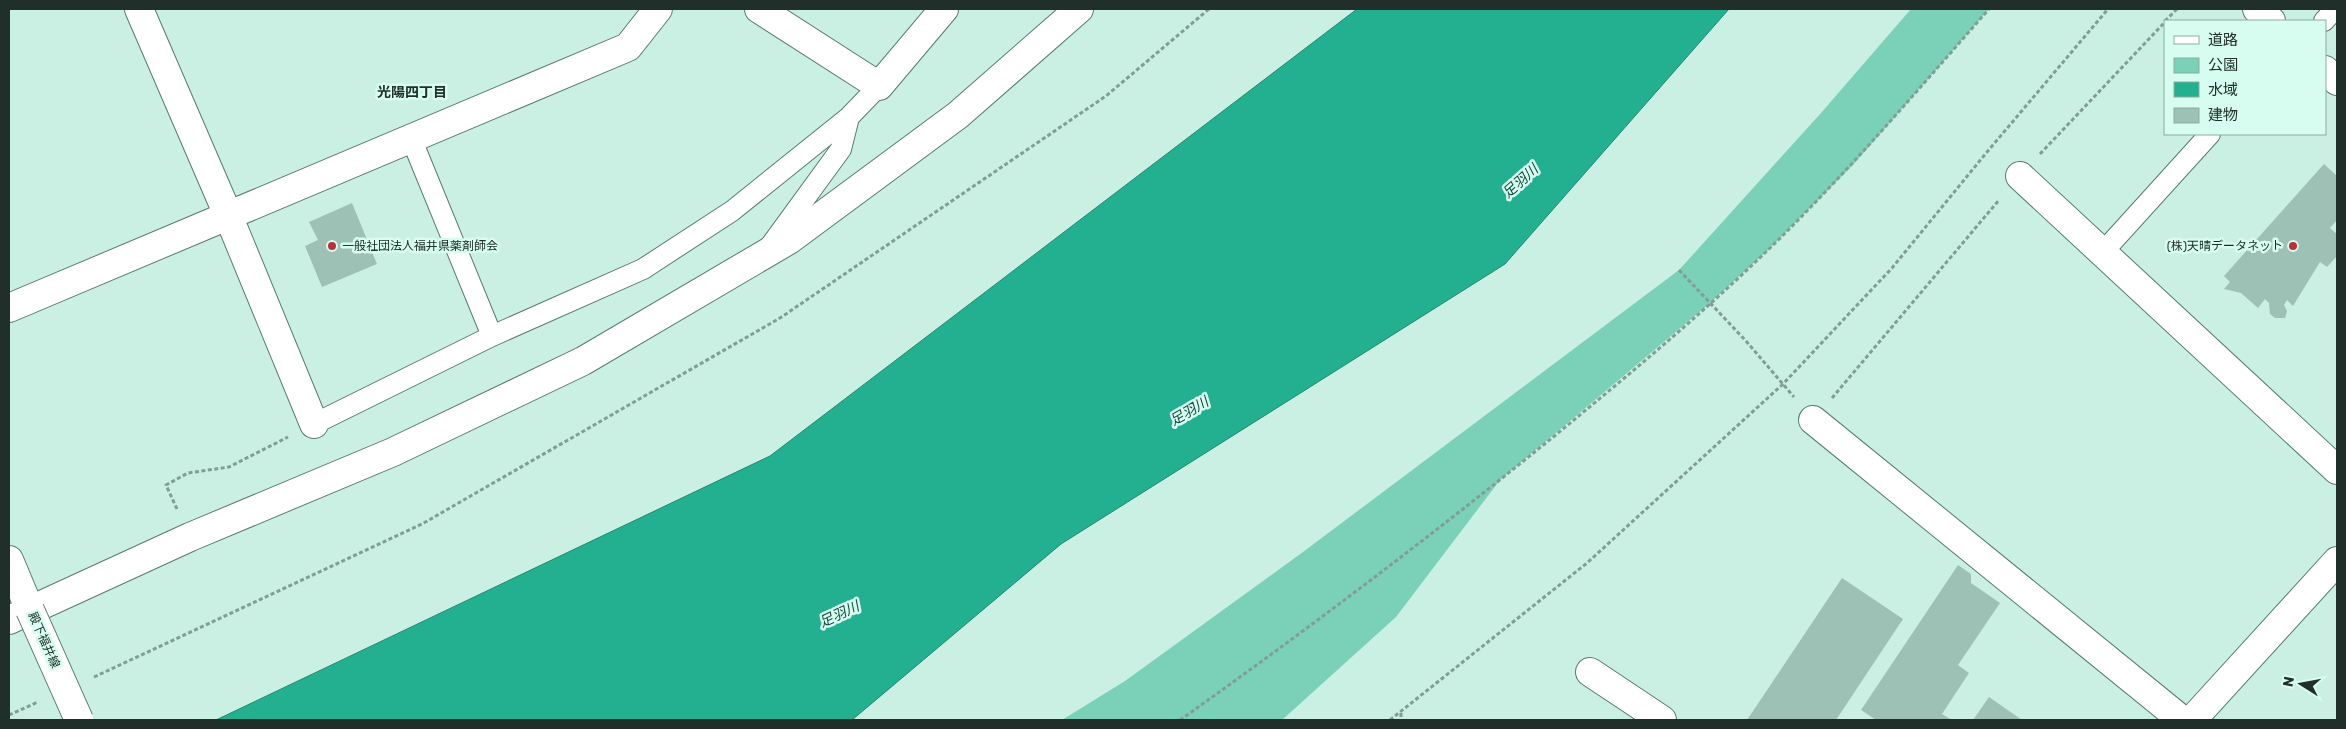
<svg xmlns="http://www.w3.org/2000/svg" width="2346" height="729" font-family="Rubik,'Noto Sans JP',sans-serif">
  <rect width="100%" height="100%" fill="#c9f0e2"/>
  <path fill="#7bd1b7" d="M1911,9H1989L1853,165L1768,250L1710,303L1500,480L1396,617L1282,720H1062L1125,681L1303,552L1679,270L1821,113Z"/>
  <path fill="#23b090" stroke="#228971" d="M1357,9H1729L1505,264L1061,544L852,720H216L770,456Z"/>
  <path fill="#9dc2b5" d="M2324,164L2337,176V220L2330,228L2337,234V256L2327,267L2320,262L2293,306L2287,300L2284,305L2287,311L2285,318H2275L2270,314L2269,303L2265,299L2258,308L2241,293L2224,289L2230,282L2224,276Z
    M352,203L377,264L322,287L305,246L318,240L309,222Z
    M1958,565L1971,574V583L2000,603L1958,665L1969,673L1942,714L1952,720H1876L1861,710Z
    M1842,578L1903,619L1836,720H1747Z
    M1989,697L2022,720H1973Z"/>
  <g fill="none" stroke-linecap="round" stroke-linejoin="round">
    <defs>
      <path id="lane" d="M2324,21L2335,9
        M411,138L492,336
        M768,249L841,149L849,117
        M2103,252L2210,134
        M314,424L492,336L643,269L732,211L849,117L879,86"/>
      <path id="street" d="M139,9L228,215L314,424
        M759,9L879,86L944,9
        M2257,9L2271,21
        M2325,70L2337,81
        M2020,176L2337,470
        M9,308L628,47L658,9
        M1813,420L2182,720
        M9,620L190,537L393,452L583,361L789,240L958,115L1079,9
        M1590,672L1662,720"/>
      <path id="secondary" d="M9,560L30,610
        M2192,720L2337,561"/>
    </defs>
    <use href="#lane" stroke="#587c70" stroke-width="22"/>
    <use href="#street" stroke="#587c70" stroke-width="30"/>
    <use href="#secondary" stroke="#587c70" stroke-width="30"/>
    <path stroke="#819e94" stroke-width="3" stroke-dasharray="4 2.5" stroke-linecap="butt" d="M2165,21L2177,9
      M2040,154L2165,22
      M1679,270L1746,341L1794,397
      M1832,398L1999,200
      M177,509L166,485L188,473L229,467L288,437
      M94,677L422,524L780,318L1106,96L1209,9
      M1401,713V720
      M9,715L38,702
      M1180,720C1307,630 1431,536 1552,438C1626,377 1700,316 1769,249C1847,173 1917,91 1989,9
      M1390,720L1587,563L1783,384L1892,268L1987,152L2108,9"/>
    <use href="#lane" stroke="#fff" stroke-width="20"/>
    <use href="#street" stroke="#fff" stroke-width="28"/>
    <use href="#secondary" stroke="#fff" stroke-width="28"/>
    <defs>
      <path id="secondary-bridge" d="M30,610L79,720"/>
    </defs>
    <use href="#secondary-bridge" stroke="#587c70" stroke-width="30" stroke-linecap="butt"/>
    <use href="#secondary-bridge" stroke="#fff" stroke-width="28"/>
  </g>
  <g fill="#bf2f39" stroke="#d6fdf0" stroke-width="2">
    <circle cx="332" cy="246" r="5"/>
    <circle cx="2293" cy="246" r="5"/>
  </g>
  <g text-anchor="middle" stroke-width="5" stroke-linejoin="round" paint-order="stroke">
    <g font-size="12" fill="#202f2a" stroke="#d6fdf0" text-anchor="start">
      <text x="342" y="250">一般社団法人福井県薬剤師会</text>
      <text x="2283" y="250" text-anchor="end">(株)天晴データネット</text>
    </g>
    <g font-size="12" fill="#202f2a" stroke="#d6fdf0">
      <text transform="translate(44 640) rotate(66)" y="4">殿下福井線</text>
    </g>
    <g font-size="14" font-weight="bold" fill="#202f2a" stroke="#d6fdf0">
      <text x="412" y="97">光陽四丁目</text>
    </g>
    <g font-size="14" font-style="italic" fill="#10473a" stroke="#d6fdf0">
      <text transform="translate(1520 181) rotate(-42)" y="5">足羽川</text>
      <text transform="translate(1189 411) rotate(-31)" y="5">足羽川</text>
      <text transform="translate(839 614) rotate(-25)" y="5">足羽川</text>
    </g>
  </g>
  <rect width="2346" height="729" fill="none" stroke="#202f2a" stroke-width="20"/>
  <rect x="2164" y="20" width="162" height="115" fill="#d6fdf0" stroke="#8daba1"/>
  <rect x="2174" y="36" width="25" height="8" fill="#ffffff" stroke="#8daba1"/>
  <text x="2208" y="45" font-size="15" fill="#202f2a">道路</text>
  <rect x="2174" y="58" width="25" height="15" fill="#7bd1b7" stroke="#8daba1"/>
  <text x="2208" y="70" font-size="15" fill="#202f2a">公園</text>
  <rect x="2174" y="82" width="25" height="15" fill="#23b090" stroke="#8daba1"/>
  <text x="2208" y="95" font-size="15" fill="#202f2a">水域</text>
  <rect x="2174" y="108" width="25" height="15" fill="#9dc2b5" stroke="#8daba1"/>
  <text x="2208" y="120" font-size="15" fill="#202f2a">建物</text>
  <g transform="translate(2301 684) rotate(281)" stroke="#d6fdf0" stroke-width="4" paint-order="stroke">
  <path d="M0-4L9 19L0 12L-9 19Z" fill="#202f2a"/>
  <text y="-8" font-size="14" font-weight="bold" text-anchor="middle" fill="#202f2a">N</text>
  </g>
</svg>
